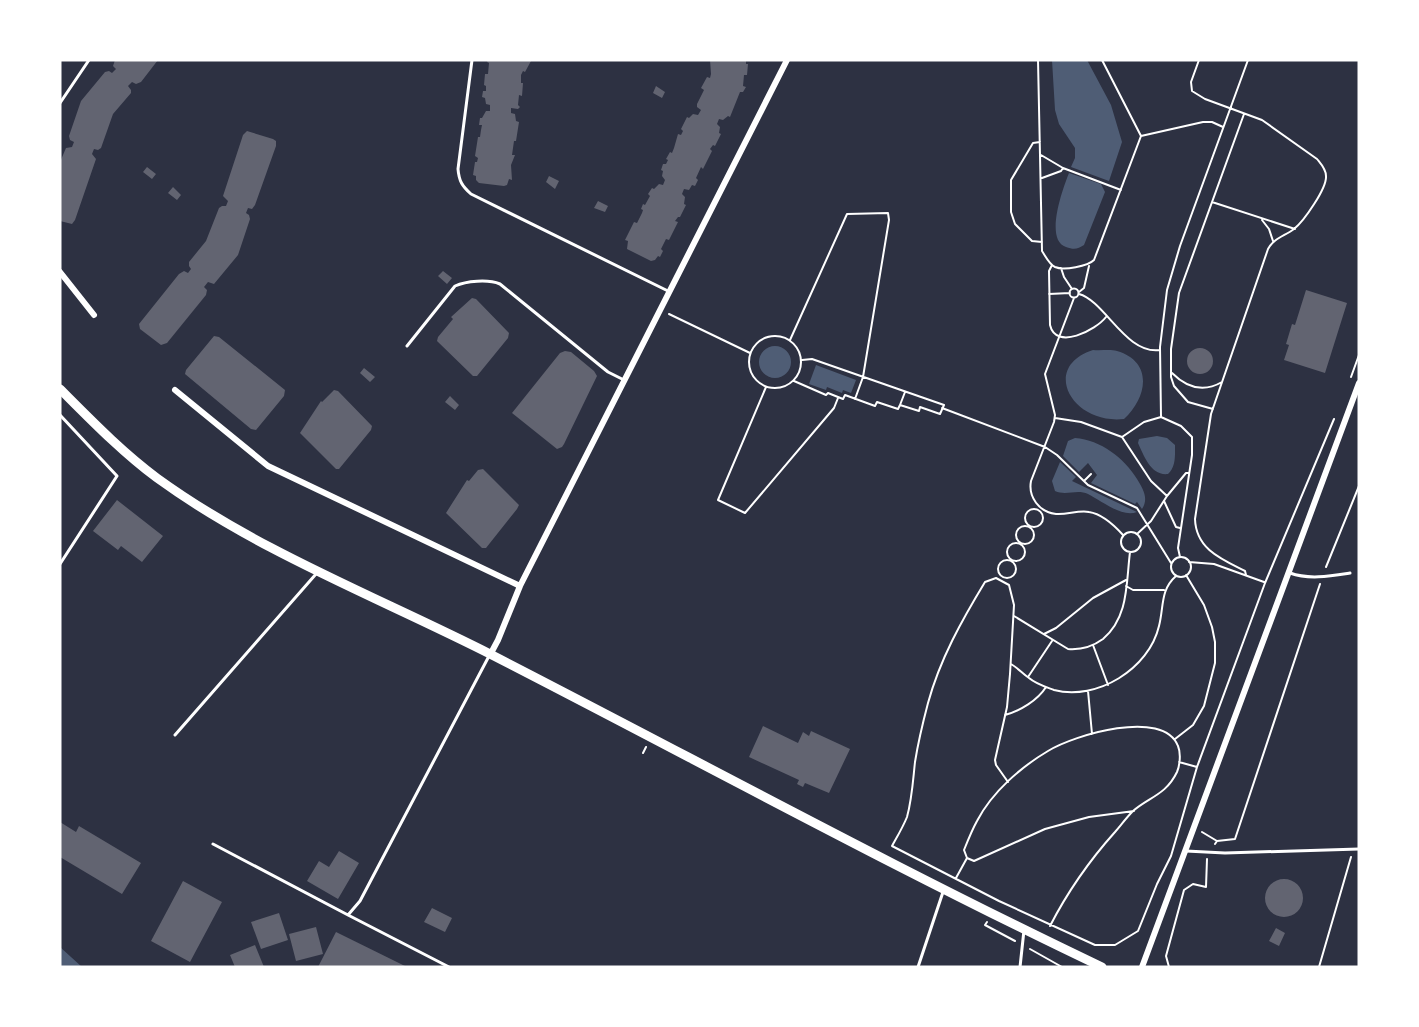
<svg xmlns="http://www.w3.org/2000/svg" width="1419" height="1027" font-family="'PT Sans Narrow',sans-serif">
  <rect width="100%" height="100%" fill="#2d3142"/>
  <path fill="#4f5d75" d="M1052,60H1087L1111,105L1122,142L1109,181L1071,167L1075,158V148L1059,124L1055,110Z
    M1069,173L1101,184L1105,192L1084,245C1078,249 1074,250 1066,247C1044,240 1063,188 1069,173Z
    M759 362a16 16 0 1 1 32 0a16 16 0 1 1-32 0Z
    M1093,350C1101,351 1110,349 1117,351C1154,362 1147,398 1124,419C1072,425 1040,367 1093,350Z
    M816,365L856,380L851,393L843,390L842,393L827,387L826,390L809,384Z
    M1157,436L1167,438L1175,445C1175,455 1176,467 1168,474C1151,476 1144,456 1138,443L1139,439Z
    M1075,438C1101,440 1124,458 1137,479C1143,489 1149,498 1142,509L1137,502L1135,504L1091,483L1097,475L1088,463L1079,472L1063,456L1068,441Z
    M1060,462L1076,477L1072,481L1137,512C1122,518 1102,501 1088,494C1077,489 1066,496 1055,491L1052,481Z
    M60,947L82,967H60Z"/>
  <path fill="#626471" d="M115,60H158L141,82L136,84L132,82L128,86L131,90V93L113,114L101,148L98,150L94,149L92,154L96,159L75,220L72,224L60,221V162L66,148L72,147L74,142L70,140L69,136L81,101L105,72L109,71L112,73L116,69L113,66Z
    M488,60L531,61L525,72L523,71L521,75V83H523L522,96L519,95L518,105L520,107L518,109L511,108V113L515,114L516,121L519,122L516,141H514L512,155H515L511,165L512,180L509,179L507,185L504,186L479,183L476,180V176L473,175L475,162H477L478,158L475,156L478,137H480L481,130L482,125H479L480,118H482L486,111H490V105L486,104L485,98L482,97L483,91H486V86L484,85L485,74H488L489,63L487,62Z
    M710,60H746V64H748L747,75H744L743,86L746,87L743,92H740L730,117L728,116L723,120L719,119L717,124L720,127L719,133L721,134L715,146L713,145L710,149L712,151L703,169L701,167L696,178L698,180L695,186L692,185L689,190L684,189L682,194L685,197L684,204L686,205L680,217H678L675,221L678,222L669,240L666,239L661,249L663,251L660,257L658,256L655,260L651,261L627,249L628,241L625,240L634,222L637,223L642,213L643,210L641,209L643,204L645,205L650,196L648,194L652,188L654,189L659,184L663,185L665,180L662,176L663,171L661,170L663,164H666L668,160L666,159L670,152L672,153L674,148L678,134L681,135L683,131L681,129L687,117L689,118L693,114L698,115L701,110L697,107V104L704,90L701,88L707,77L710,78L711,74Z
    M656,86L665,92L662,98L653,93Z
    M247,131L273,139L276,141V146L255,205L252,209L248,208L246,213L249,215L250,219L238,255L214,284L208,282L204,287L207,290L206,295L167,343L161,345L140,329L139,324L179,274L184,271L188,273L191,269L189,266V262L206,241L219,208L222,206H226L228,201L223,196L243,135Z
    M147,167L156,174L152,179L143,172Z
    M549,176L559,181L555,189L546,182Z
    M173,187L181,195L177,200L168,193Z
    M598,201L608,206L605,212L594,208Z
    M443,271L452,278L447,284L438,276Z
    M1306,290L1347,303L1325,373L1284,360L1289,345L1286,344L1292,324L1295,325Z
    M472,298L476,299L509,333L508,338L477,376H473L437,341L438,337L453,319L451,317Z
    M214,336L219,337L285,390L284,396L256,430L251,429L185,374L186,370Z
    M1187 361a13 13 0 1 1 26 0a13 13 0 1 1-26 0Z
    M565,351L571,352L594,371L597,376L564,444L562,447L557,449L512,413L560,353Z
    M364,368L375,377L370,382L360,373Z
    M334,390L338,391L372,426L371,430L339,469H336L300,433L321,401L322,402Z
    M450,396L459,405L455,410L445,402Z
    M483,469L519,505L517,509L486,548H482L446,513L467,480L469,481L478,470Z
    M117,500L163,536L142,562L121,546L118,550L93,531Z
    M763,726L798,743L803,732L809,736L811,731L850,749L829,793L805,783L803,787L797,784L799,780L749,757Z
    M60,822L76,832L79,826L141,863L122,894L60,857Z
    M339,851L359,863L338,899L307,881L319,861L329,867Z
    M1265 898a19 19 0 1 1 38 0a19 19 0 1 1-38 0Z
    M183,881L222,902L190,962L151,941Z
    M432,908L452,918L445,932L424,922Z
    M279,913L288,940L261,949L251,922Z
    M316,927L323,954L296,961L289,934Z
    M1276,928L1285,933L1279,946L1269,941Z
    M336,932L407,967H318Z
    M255,945L264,967H235L230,955Z"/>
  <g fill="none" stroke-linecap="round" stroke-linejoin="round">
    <path stroke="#fff" stroke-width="2" d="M1038,60L1042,251C1046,257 1049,264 1055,267C1064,271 1088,266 1094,260L1141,136L1102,60
      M1199,60L1191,82L1192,91L1205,99L1262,120L1317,159C1321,164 1326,169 1326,176C1327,188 1304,221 1294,229C1285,236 1274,238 1268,249L1211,414L1195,519C1196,549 1221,559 1245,571L1246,575
      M1141,136L1203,122H1212L1223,127
      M1040,142L1033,143L1011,180V212L1015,224L1032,241L1042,242
      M1041,155L1063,168L1121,190
      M1042,178L1061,171L1063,168
      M1212,202L1295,229
      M1262,220L1269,229L1273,241
      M1052,265L1049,271L1050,325C1056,351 1096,330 1106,317
      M1061,268L1064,277L1072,289
      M1069.5 293a4.5 4.5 0 1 1 9 0a4.5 4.5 0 1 1-9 0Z
      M1079,292L1084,288L1089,266
      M1049,294L1070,293
      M1079,294C1105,301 1126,355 1160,350
      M1074,298L1045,374L1055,415L1054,422L1031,481C1028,497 1039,512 1056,514C1067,515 1078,510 1089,512C1102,514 1114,525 1123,535
      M669,314L750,353
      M749 362a26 26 0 1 1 52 0a26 26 0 1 1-52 0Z
      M790,340L847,214L888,213L889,220L863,377L855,399
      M1172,373C1187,388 1203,393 1222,382
      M1351,377L1359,355
      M794,381L826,395L828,393L843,399L845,395L875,406L877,402L898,409L900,405L919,411L920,407L940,414L944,405L812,359L802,360
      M766,387L718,500L745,513L834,408L838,398
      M900,405L905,392
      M942,408L1045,447L1057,455L1088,485L1137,508L1171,563
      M1213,409L1188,402L1174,386L1171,377V349L1179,293L1244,114
      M1161,417L1160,347L1167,290L1180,246L1248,60
      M1055,418L1081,422L1122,437L1151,481L1167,496
      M1122,437L1144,422L1161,417L1181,426L1192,437V455L1178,548L1180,557
      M1085,480L1091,474
      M1164,501L1176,527L1180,528
      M1025 518a9 9 0 1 1 18 0a9 9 0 1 1-18 0Z
      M1016 535a9 9 0 1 1 18 0a9 9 0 1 1-18 0Z
      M1121 542a10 10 0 1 1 20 0a10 10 0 1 1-20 0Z
      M1137,534L1151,521L1167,496L1186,473H1189
      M1007 552a9 9 0 1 1 18 0a9 9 0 1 1-18 0Z
      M1171 567a10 10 0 1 1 20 0a10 10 0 1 1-20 0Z
      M998 569a9 9 0 1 1 18 0a9 9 0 1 1-18 0Z
      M1189,562L1214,564L1264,582
      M1326,567L1359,486
      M1126,586L1133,590H1164
      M1014,616L1068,649C1081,650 1092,647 1103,639C1129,617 1126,583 1130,552
      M1044,634L1056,628L1093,598L1126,580
      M1093,645L1108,685
      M1011,664C1018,668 1023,674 1029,678C1036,684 1046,687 1054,690C1097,701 1149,669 1159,626C1164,607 1160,590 1176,576
      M1028,677L1052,641
      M1088,691L1092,734
      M1005,715C1020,711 1038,700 1046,687
      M1175,739L1193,725L1204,706L1215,663V642L1212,627L1204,605L1186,575
      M643,753L646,747
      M1179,762L1197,767
      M1008,782L996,765L995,760L1007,707L1010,674L1014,605L1009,585L996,578L985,582C962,620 940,659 928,703C923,722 918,743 915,762C913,780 912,799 907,817C903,827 897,837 892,846L999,901L1095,945H1115L1138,931L1157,884L1171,856L1197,767L1265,583L1334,419
      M1202,832L1217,841
      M1215,844L1217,841L1235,839L1320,584
      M956,878L967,858
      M987,922L985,925L1015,941
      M1050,926C1068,891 1089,861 1115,832C1121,825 1127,817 1133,811C1149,797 1166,795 1177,772C1180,765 1181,753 1178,746C1163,708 1074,735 1048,751C1021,767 992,792 977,821C972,830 968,840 964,850L967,858L974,861L1045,829L1089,817L1134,811
      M1030,949L1062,967
      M1169,967L1166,956L1184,890L1193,884L1206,887L1207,859
      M1319,967L1351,857"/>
    <path stroke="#fff" stroke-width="3" d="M472,60L458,169C459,181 462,186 471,194L668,291
      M60,103L89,60
      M407,346L455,286C466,281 488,279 500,284L608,372L624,380
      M60,415L117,476L60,564
      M1290,573C1309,580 1331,576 1350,573
      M175,735L316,574
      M213,844L348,915
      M1186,851L1225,853L1359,849
      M449,967L348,915L360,901L489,656
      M918,967L943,892
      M1020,967L1024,930"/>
    <path stroke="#fff" stroke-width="6" d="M60,272L94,315
      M175,390L268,466L520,586
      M490,655L498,640L520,586L787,60
      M1142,967L1359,383"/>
    <path stroke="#fff" stroke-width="9" d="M60,389C91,420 122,452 157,478C259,552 380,598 492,655C695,759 896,869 1102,967"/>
  </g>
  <rect width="1419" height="1027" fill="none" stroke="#ffffff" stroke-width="123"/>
</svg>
